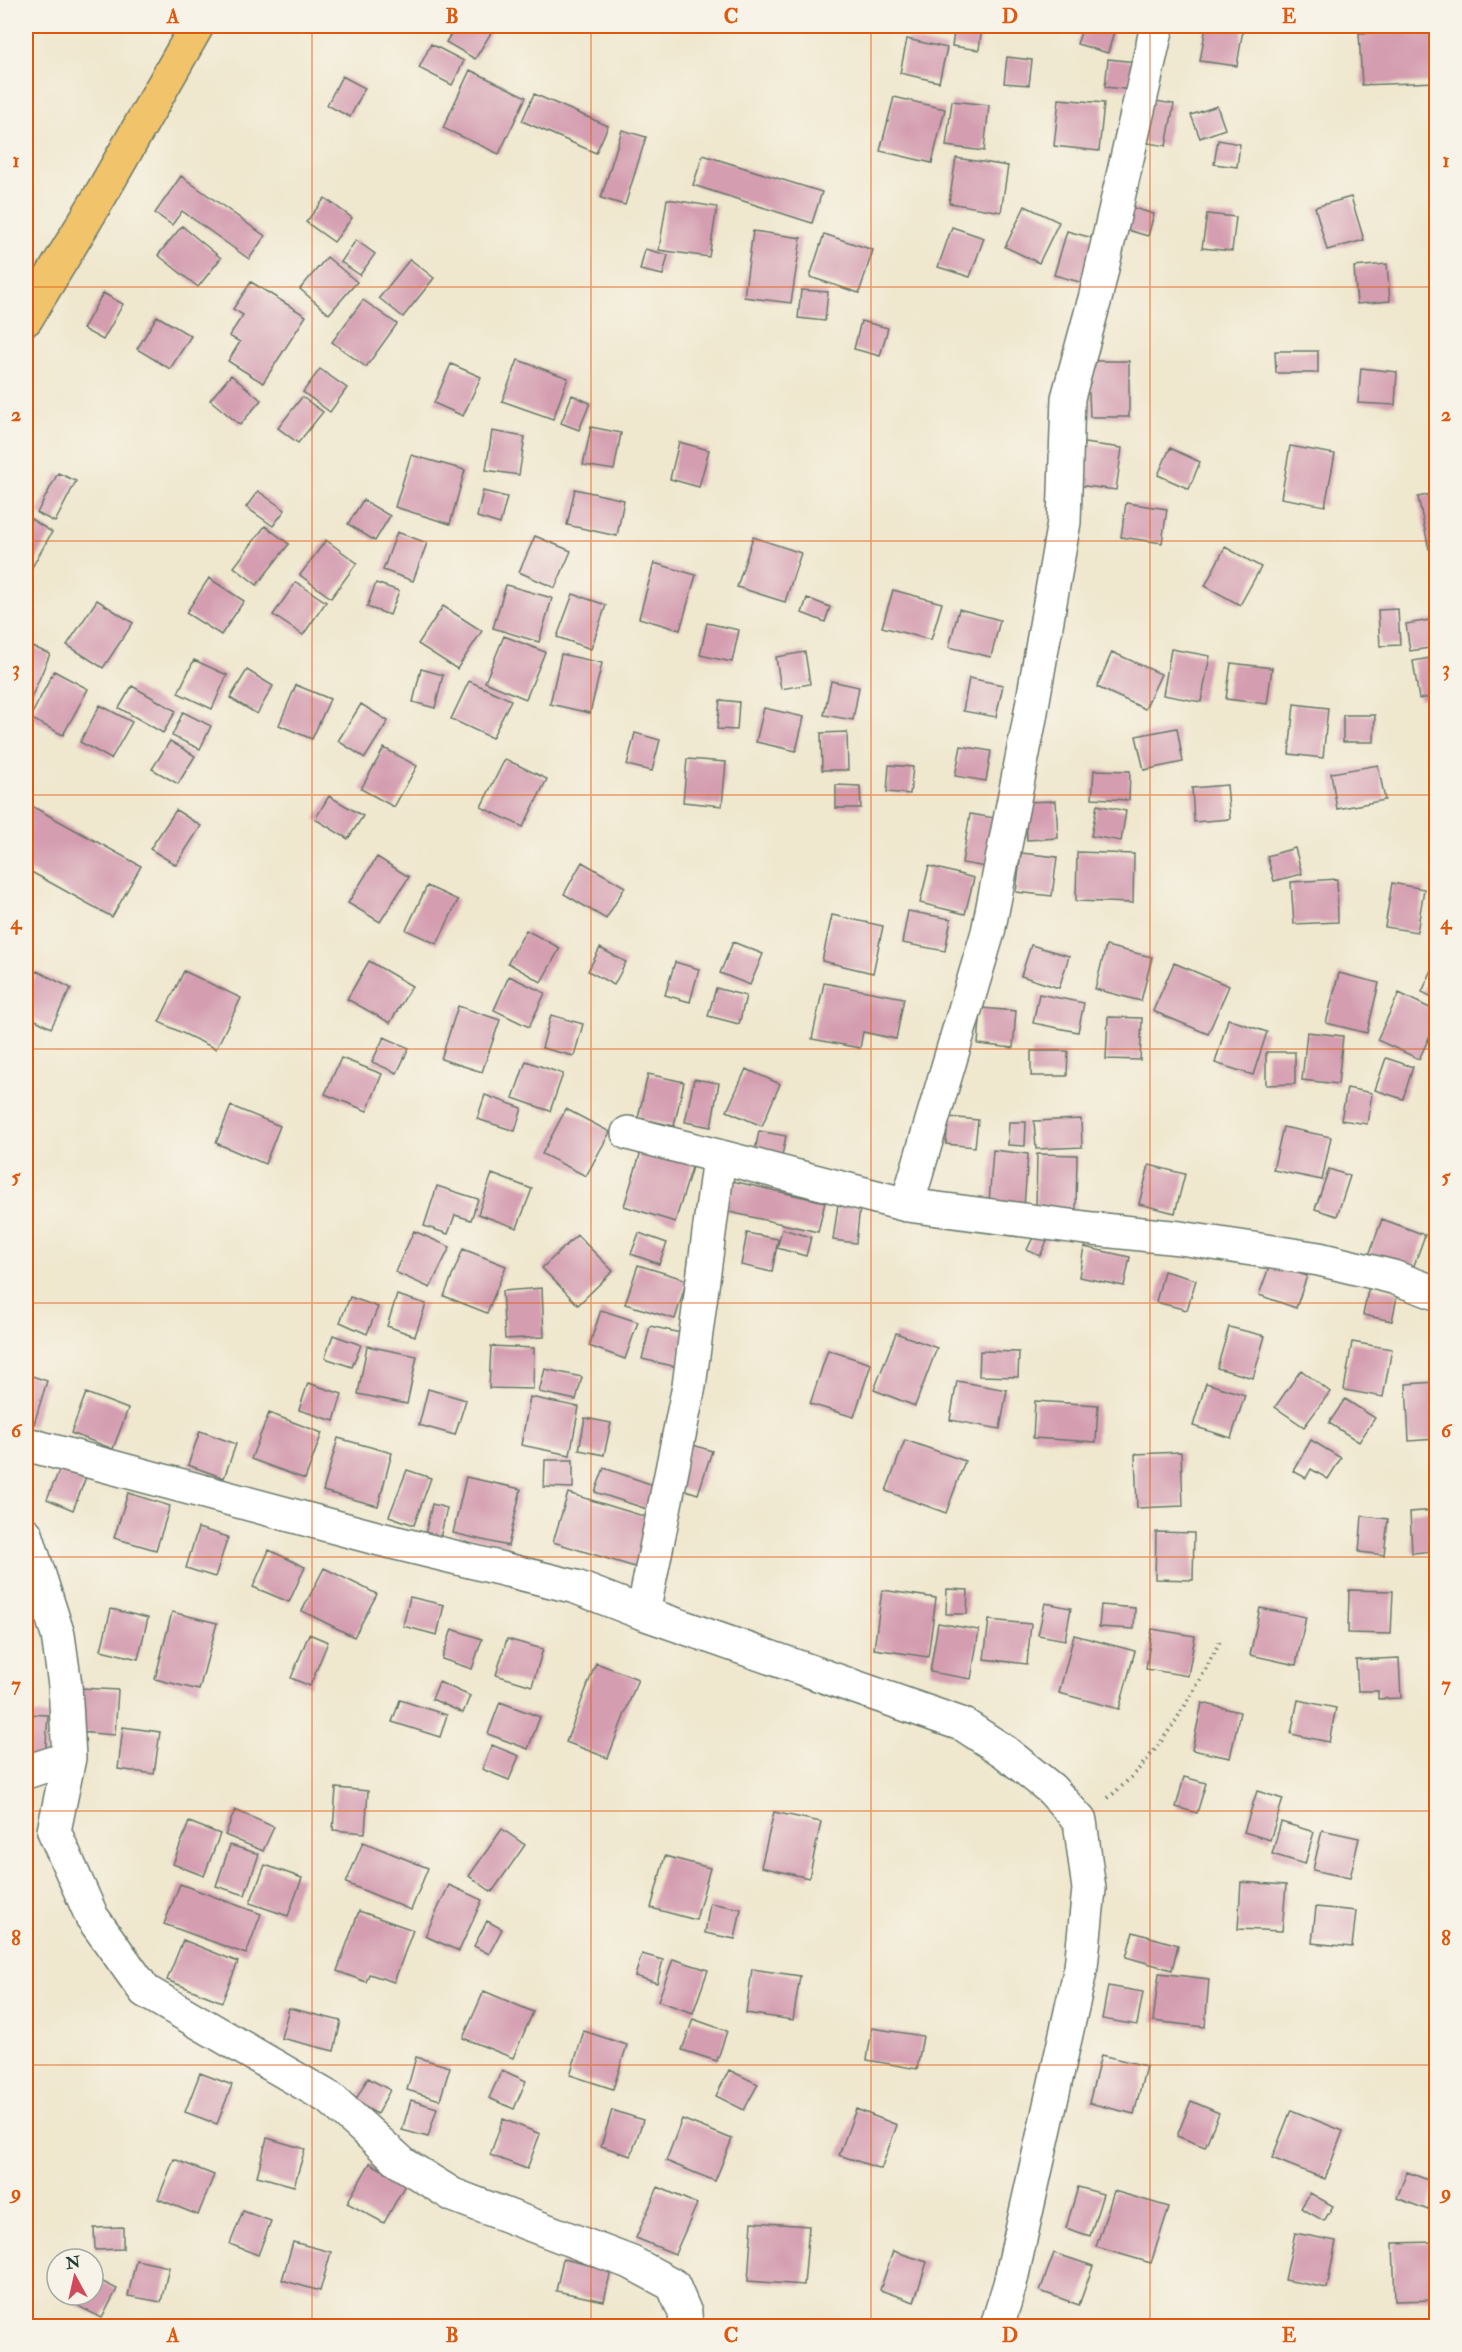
<svg xmlns="http://www.w3.org/2000/svg" width="1462" height="2352" font-family="'IM FELL Double Pica',serif">
  <rect width="100%" height="100%" fill="#f7f3e8"/>
  <filter id="ink" filterUnits="userSpaceOnUse"><feTurbulence type="fractalNoise" baseFrequency=".0167" numOctaves="2"/><feDisplacementMap in="SourceGraphic" scale="12" xChannelSelector="R" yChannelSelector="G"/><feConvolveMatrix kernelMatrix="1 2 1 2 8 2 1 2 1" color-interpolation-filters="sRGB"/></filter>
  <filter id="wash" filterUnits="userSpaceOnUse"><feTurbulence type="fractalNoise" baseFrequency=".008" numOctaves="4" result="noise"/><feDisplacementMap in="SourceGraphic" scale="24" xChannelSelector="R" yChannelSelector="G"/><feGaussianBlur stdDeviation="1.35" result="paint"/><feColorMatrix in="noise" values="0 0 0 0 0 0 0 0 0 0 0 0 0 0 0 0 0 1.4 0 .05"/><feComposite in="paint" operator="in"/></filter>
  <g filter="url(#wash)">
    <rect width="100%" height="100%" fill="#efe7ce"/>
    <g id="blocks">
      <path fill="#d49db0" d="M456,26H479L491,33L475,59L446,42Z
        M955,26H982L979,50L952,46Z
        M1083,26H1108L1115,28L1108,53L1077,44Z
        M1206,26L1243,29L1237,66L1200,61Z
        M1436,30V82L1362,85L1359,33Z
        M907,39L947,48L939,82L900,73Z
        M431,44L464,61L452,85L419,68Z
        M1007,57L1032,60L1029,85L1004,83Z
        M1108,59L1136,62L1133,90L1105,87Z
        M470,70L526,97L499,154L443,128Z
        M342,76L365,88L350,117L327,105Z
        M534,94L608,126L596,153L522,121Z
        M894,97L945,109L932,163L880,151Z
        M1059,99L1104,103L1099,151L1054,146Z
        M1149,100L1174,104L1166,146L1142,142Z
        M952,101L989,105L984,151L946,146Z
        M1217,106L1225,129L1200,138L1191,115Z
        M622,130L646,137L625,205L601,198Z
        M1218,140L1240,144L1237,167L1214,164Z
        M703,155L822,192L812,223L693,185Z
        M956,158L1008,166L1001,212L949,203Z
        M181,176L265,236L249,259L182,211L172,225L155,213Z
        M1351,197L1364,240L1327,250L1315,207Z
        M325,198L352,218L334,242L306,222Z
        M667,199L717,207L709,257L659,250Z
        M1025,206L1059,222L1039,263L1005,247Z
        M1130,207L1154,214L1148,236L1124,229Z
        M1207,214L1236,217L1232,251L1202,248Z
        M182,226L221,258L198,287L158,255Z
        M952,227L984,238L970,277L938,267Z
        M753,231L801,238L791,303L744,297Z
        M1067,231L1100,240L1087,284L1054,275Z
        M824,234L873,250L859,293L810,277Z
        M356,240L375,254L360,275L341,262Z
        M645,249L668,255L663,275L640,270Z
        M327,257L357,282L329,314L300,289Z
        M410,259L434,278L403,317L379,298Z
        M1387,264L1390,301L1357,304L1354,267Z
        M251,282L306,316L263,383L228,361L240,342L229,336L243,315L233,309Z
        M801,290L828,292L825,321L798,318Z
        M103,293L123,304L103,340L83,329Z
        M363,300L397,324L366,367L332,342Z
        M157,316L191,336L170,369L137,349Z
        M861,321L888,328L880,356L854,349Z
        M1275,351H1318V373H1276Z
        M518,360L568,378L553,419L502,401Z
        M1079,361H1129V417H1090L1089,393H1079Z
        M451,364L481,377L463,416L434,403Z
        M1361,368L1397,372L1395,405L1358,403Z
        M320,369L347,388L330,412L303,392Z
        M231,375L261,400L240,425L210,400Z
        M572,395L590,403L579,430L561,423Z
        M302,397L323,412L298,443L278,428Z
        M591,427L621,433L614,470L583,465Z
        M492,431L525,437L519,475L486,470Z
        M679,442L709,450L699,487L670,479Z
        M1084,443L1122,448L1116,490L1078,485Z
        M1290,446L1335,454L1325,506L1281,498Z
        M1170,448L1200,462L1189,489L1158,475Z
        M411,455L465,470L450,524L395,507Z
        M58,473L76,481L55,522L37,513Z
        M575,489L624,500L617,536L567,525Z
        M258,491L285,510L273,526L246,507Z
        M483,491L507,497L500,524L477,517Z
        M1436,493V547L1429,549L1418,497Z
        M363,500L390,516L375,541L348,524Z
        M1126,503L1167,509L1162,543L1121,537Z
        M26,516L52,532L26,578Z
        M265,526L289,544L257,585L234,567Z
        M397,532L427,543L413,581L383,570Z
        M535,536L571,551L555,588L519,572Z
        M753,537L801,553L785,602L737,587Z
        M326,540L357,563L331,598L300,575Z
        M1225,547L1261,567L1240,605L1205,586Z
        M654,563L696,575L680,630L639,618Z
        M209,578L244,601L221,635L186,613Z
        M296,582L326,602L303,635L273,615Z
        M376,583L399,591L390,615L367,607Z
        M506,585L552,598L539,642L493,628Z
        M893,590L942,603L931,640L882,627Z
        M573,594L606,605L591,649L557,637Z
        M807,598L830,607L825,622L802,613Z
        M97,600L133,623L103,668L67,645Z
        M443,606L482,631L457,669L418,644Z
        M959,609L1000,620L991,657L949,647Z
        M1398,609L1400,645L1380,646L1378,610Z
        M1436,619V647L1410,651L1406,624Z
        M707,623L739,630L732,662L700,655Z
        M504,636L545,652L526,699L485,682Z
        M26,644L50,654L26,710Z
        M1171,649L1210,656L1201,702L1163,695Z
        M805,652L810,684L781,689L776,657Z
        M1112,652L1161,674L1145,709L1097,687Z
        M561,654L602,663L590,713L550,704Z
        M1436,657V696L1419,699L1413,661Z
        M194,660L227,675L212,709L178,693Z
        M1231,663L1272,668L1267,704L1226,699Z
        M421,669L443,675L435,708L413,702Z
        M247,670L273,686L257,714L230,698Z
        M54,671L88,689L63,735L30,718Z
        M969,678L1003,685L996,717L963,711Z
        M469,681L511,700L492,738L451,719Z
        M831,681L859,687L853,720L824,715Z
        M296,685L330,699L312,739L279,725Z
        M132,686L176,711L163,733L119,708Z
        M720,700L739,702L737,730L717,729Z
        M361,704L388,721L365,758L338,741Z
        M1294,704L1328,708L1323,758L1289,754Z
        M100,705L132,722L111,759L80,742Z
        M764,708L804,717L796,751L756,742Z
        M183,712L211,726L200,749L172,736Z
        M1343,715H1375L1374,742H1343Z
        M1177,728L1183,762L1144,770L1136,736Z
        M847,732L848,770H822L821,733Z
        M635,733L660,740L652,771L627,765Z
        M170,741L195,756L178,784L152,769Z
        M961,746L991,751L986,781L955,776Z
        M384,748L417,766L394,807L361,789Z
        M505,759L547,779L523,827L481,807Z
        M687,759L726,762L722,806L683,802Z
        M889,765L913,767L910,794L887,792Z
        M1378,765L1385,800L1337,809L1331,773Z
        M1094,770L1130,771L1129,800L1092,798Z
        M836,785L860,786L861,808H836Z
        M1227,785L1230,819L1194,822L1192,788Z
        M329,796L363,816L348,839L315,819Z
        M1056,801L1058,838L1027,840L1025,802Z
        M28,804L141,866L112,917L26,869V809Z
        M1097,805L1126,811L1121,841L1091,836Z
        M176,810L201,826L176,865L150,849Z
        M970,814L995,818L986,867L962,863Z
        M1295,848L1302,874L1274,881L1267,856Z
        M1077,852L1134,854L1133,903L1076,901Z
        M1021,853L1057,857L1052,896L1016,892Z
        M377,857L409,877L380,922L348,903Z
        M582,862L625,887L606,919L564,894Z
        M929,866L974,878L965,914L920,903Z
        M1337,879L1338,922L1294,924L1291,882Z
        M1392,883L1424,889L1417,932L1385,927Z
        M427,886L458,900L437,944L406,930Z
        M908,911L951,919L945,951L902,943Z
        M832,915L883,926L873,973L822,961Z
        M526,930L560,948L541,982L508,963Z
        M733,942L763,954L750,985L720,973Z
        M1031,945L1069,956L1059,988L1021,976Z
        M1106,946L1152,957L1141,1001L1095,989Z
        M600,948L626,962L614,985L588,971Z
        M369,961L412,986L390,1023L347,999Z
        M1436,961V999L1422,992Z
        M675,962L699,969L690,1002L665,995Z
        M1174,963L1229,986L1208,1034L1153,1011Z
        M37,971L71,988L51,1028L26,1015V992Z
        M184,971L241,998L216,1049L159,1022Z
        M1339,973L1379,983L1367,1033L1326,1023Z
        M509,976L545,993L529,1027L494,1010Z
        M824,983L904,998L896,1039L863,1032L860,1048L812,1039Z
        M716,988L746,996L739,1024L708,1016Z
        M1399,993L1436,1011V1023L1419,1059L1377,1040Z
        M1039,994L1084,1003L1078,1032L1033,1023Z
        M458,1006L500,1020L482,1072L441,1059Z
        M981,1008L1016,1011L1013,1048L978,1044Z
        M551,1015L583,1024L574,1056L542,1048Z
        M1108,1017L1142,1018L1140,1060L1106,1059Z
        M1228,1019L1267,1032L1253,1075L1215,1063Z
        M1307,1032L1343,1036L1338,1084L1302,1080Z
        M384,1037L409,1048L397,1073L372,1062Z
        M1031,1051H1068L1067,1076H1031Z
        M1266,1052H1295V1084L1266,1085Z
        M341,1058L382,1074L367,1111L325,1094Z
        M1386,1058L1413,1067L1403,1099L1375,1090Z
        M526,1061L563,1074L550,1111L513,1098Z
        M746,1069L780,1084L762,1126L727,1111Z
        M648,1074L684,1082L674,1126L638,1118Z
        M694,1079L719,1083L711,1127L685,1122Z
        M1347,1088L1372,1093L1367,1124L1341,1120Z
        M485,1095L522,1108L515,1131L477,1119Z
        M1436,1100V1127L1428,1124Z
        M231,1106L280,1126L265,1164L216,1143Z
        M566,1109L610,1132L586,1176L542,1154Z
        M948,1117L978,1120L975,1147L946,1144Z
        M1081,1119L1082,1147L1036,1149L1034,1121Z
        M1009,1122H1026L1025,1146L1008,1145Z
        M1283,1127L1331,1137L1322,1180L1273,1170Z
        M759,1131L786,1136L781,1161L754,1156Z
        M642,1148L693,1164L675,1222L624,1206Z
        M993,1150L1028,1154L1024,1207L989,1203Z
        M1037,1154L1077,1155L1076,1209H1036Z
        M1149,1165L1185,1174L1175,1213L1139,1204Z
        M1329,1169L1350,1176L1337,1216L1315,1209Z
        M492,1174L532,1189L517,1228L478,1214Z
        M732,1181L825,1202L818,1232L725,1211Z
        M437,1186L478,1199L471,1220L455,1215L448,1234L424,1226Z
        M838,1204L860,1207L856,1243L833,1240Z
        M1382,1219L1425,1235L1412,1271L1369,1255Z
        M782,1229L811,1237L806,1256L777,1248Z
        M414,1231L450,1247L430,1288L395,1272Z
        M1036,1231L1049,1237L1040,1256L1027,1250Z
        M639,1233L667,1243L659,1264L631,1254Z
        M747,1233L778,1239L772,1272L741,1265Z
        M577,1235L613,1271L578,1305L542,1268Z
        M1084,1247L1130,1257L1124,1286L1079,1277Z
        M463,1249L506,1266L487,1313L444,1296Z
        M1270,1264L1307,1276L1296,1308L1259,1295Z
        M638,1265L687,1280L675,1319L625,1304Z
        M1164,1271L1196,1280L1187,1310L1156,1302Z
        M1369,1286L1398,1292L1392,1321L1363,1315Z
        M542,1288L544,1337L505,1339L502,1291Z
        M397,1295L426,1304L415,1336L387,1326Z
        M350,1297L378,1307L367,1334L340,1322Z
        M601,1310L638,1322L625,1359L589,1346Z
        M650,1326L685,1334L677,1367L642,1359Z
        M1229,1327L1265,1336L1253,1378L1217,1368Z
        M896,1333L937,1348L915,1406L874,1390Z
        M333,1335L361,1345L352,1367L325,1358Z
        M1352,1342L1392,1349L1383,1397L1344,1390Z
        M367,1346L417,1356L407,1404L358,1394Z
        M491,1346L534,1348L533,1389L489,1388Z
        M828,1350L871,1364L854,1417L810,1404Z
        M980,1351L1019,1352L1018,1377L979,1376Z
        M545,1369L582,1377L576,1400L539,1392Z
        M1301,1370L1330,1392L1304,1427L1275,1407Z
        M26,1374L47,1381L33,1427L26,1424Z
        M957,1381L1007,1390L1000,1429L950,1420Z
        M1436,1382V1439L1409,1441L1406,1384Z
        M308,1383L342,1394L334,1421L299,1410Z
        M1206,1383L1245,1395L1231,1438L1193,1426Z
        M428,1389L466,1400L455,1435L419,1425Z
        M86,1393L128,1409L113,1449L71,1433Z
        M530,1397L579,1407L570,1455L521,1445Z
        M1345,1399L1375,1418L1359,1442L1329,1423Z
        M1035,1401L1098,1405L1096,1442L1033,1438Z
        M269,1413L322,1433L305,1479L251,1459Z
        M585,1418L611,1423L604,1455L579,1450Z
        M200,1431L236,1444L224,1478L188,1465Z
        M338,1438L392,1453L378,1506L323,1491Z
        M905,1440L965,1461L946,1513L886,1491Z
        M1311,1440L1341,1458L1328,1479L1311,1469L1306,1478L1293,1471Z
        M690,1444L712,1451L698,1494L676,1487Z
        M1181,1452L1183,1506L1137,1508L1135,1454Z
        M545,1460H573V1488L544,1487Z
        M62,1464L87,1475L73,1510L47,1499Z
        M604,1468L659,1487L650,1510L595,1492Z
        M407,1470L431,1478L414,1525L389,1516Z
        M466,1477L521,1489L508,1546L453,1533Z
        M128,1493L170,1506L156,1550L114,1538Z
        M568,1493L653,1519L638,1568L553,1542Z
        M432,1504L447,1508L440,1538L425,1535Z
        M1436,1510V1551L1412,1553L1410,1512Z
        M1362,1516L1388,1519L1384,1555L1359,1552Z
        M198,1528L228,1537L215,1577L186,1568Z
        M1156,1532L1194,1533L1193,1580L1155,1579Z
        M269,1550L305,1567L289,1602L253,1587Z
        M324,1568L377,1594L354,1637L302,1611Z
        M947,1589L968,1590L967,1614H946Z
        M882,1590L936,1598L928,1657L874,1649Z
        M1349,1590L1393,1591L1391,1634L1348,1633Z
        M410,1597L444,1605L437,1635L403,1626Z
        M1045,1603L1071,1608L1065,1640L1038,1635Z
        M1101,1605L1135,1608L1134,1629L1099,1627Z
        M1260,1608L1306,1617L1296,1665L1250,1655Z
        M111,1609L148,1618L138,1659L101,1650Z
        M172,1612L217,1623L199,1690L155,1679Z
        M989,1620L1031,1624L1027,1664L984,1659Z
        M938,1623L979,1630L971,1679L930,1672Z
        M452,1629L482,1639L472,1669L442,1659Z
        M1152,1629L1195,1636L1188,1676L1146,1669Z
        M309,1634L328,1642L310,1686L291,1678Z
        M1074,1635L1135,1651L1119,1709L1059,1693Z
        M507,1639L543,1649L532,1686L496,1675Z
        M1399,1658L1401,1698L1378,1699V1691H1358L1356,1660Z
        M596,1663L638,1679L608,1758L566,1742Z
        M439,1682L470,1696L463,1713L432,1699Z
        M81,1688L118,1690L115,1735L78,1732Z
        M400,1700L447,1715L440,1737L392,1722Z
        M1298,1700L1336,1708L1329,1742L1291,1734Z
        M500,1702L540,1717L528,1749L488,1734Z
        M1202,1703L1240,1712L1230,1758L1192,1750Z
        M26,1714L48,1715L45,1759L26,1758Z
        M123,1727L160,1732L154,1774L118,1769Z
        M492,1745L519,1756L509,1780L482,1769Z
        M1184,1777L1206,1783L1197,1813L1176,1807Z
        M336,1788L368,1791L365,1833L333,1830Z
        M1257,1791L1283,1799L1270,1840L1244,1832Z
        M235,1810L274,1827L263,1851L225,1835Z
        M774,1812L821,1822L809,1878L761,1867Z
        M189,1822L220,1834L204,1876L173,1864Z
        M1281,1822L1314,1832L1305,1864L1272,1854Z
        M502,1829L525,1845L492,1892L469,1876Z
        M1322,1830L1359,1838L1350,1878L1313,1870Z
        M363,1842L428,1868L411,1910L346,1883Z
        M230,1845L259,1854L245,1895L216,1886Z
        M665,1856L710,1868L696,1920L651,1908Z
        M265,1865L302,1878L288,1916L250,1903Z
        M1241,1882L1286,1885L1282,1931L1238,1929Z
        M180,1884L261,1914L246,1954L164,1924Z
        M449,1885L482,1900L459,1951L425,1936Z
        M710,1903L741,1909L735,1939L705,1933Z
        M1316,1907L1356,1911L1352,1947L1312,1943Z
        M359,1911L413,1930L394,1982L369,1974L366,1982L337,1971Z
        M487,1921L502,1929L489,1954L474,1946Z
        M1133,1932L1178,1945L1172,1970L1126,1957Z
        M183,1940L238,1962L222,2002L167,1980Z
        M642,1954L663,1960L657,1983L635,1976Z
        M673,1959L708,1970L693,2013L658,2001Z
        M752,1969L800,1976L793,2020L746,2013Z
        M1159,1973L1209,1979L1205,2027L1153,2021Z
        M1108,1986L1143,1992L1137,2025L1102,2019Z
        M484,1991L533,2012L513,2058L463,2038Z
        M289,2008L341,2021L334,2051L281,2038Z
        M693,2019L727,2031L717,2061L682,2050Z
        M872,2028L923,2036L917,2069L867,2060Z
        M584,2031L627,2045L613,2089L570,2075Z
        M1101,2055L1146,2066L1134,2114L1089,2103Z
        M416,2057L450,2067L440,2100L407,2090Z
        M502,2070L526,2081L514,2109L489,2098Z
        M729,2070L758,2084L744,2110L716,2096Z
        M200,2073L232,2085L217,2124L185,2112Z
        M368,2078L390,2090L377,2114L355,2101Z
        M411,2100L437,2108L428,2137L402,2130Z
        M1191,2101L1219,2113L1205,2147L1177,2136Z
        M856,2109L897,2125L881,2169L839,2155Z
        M612,2110L643,2120L631,2156L601,2146Z
        M1291,2110L1343,2131L1325,2179L1272,2158Z
        M503,2119L540,2134L527,2169L490,2155Z
        M682,2119L732,2139L715,2181L666,2161Z
        M267,2138L305,2149L294,2186L257,2176Z
        M174,2159L214,2175L198,2215L158,2199Z
        M370,2163L406,2183L384,2223L347,2203Z
        M1407,2172L1436,2183L1428,2210L1397,2198Z
        M658,2187L697,2204L675,2254L636,2238Z
        M1078,2187L1103,2194L1090,2236L1066,2228Z
        M1114,2191L1169,2207L1151,2263L1096,2247Z
        M1310,2193L1333,2206L1324,2221L1301,2208Z
        M243,2211L271,2221L258,2255L230,2244Z
        M752,2222L809,2226L804,2285L748,2281Z
        M123,2227V2249L95,2250L94,2228Z
        M1295,2233L1336,2241L1327,2288L1285,2280Z
        M293,2242L331,2252L320,2291L282,2280Z
        M1436,2242V2300L1395,2301L1393,2243Z
        M893,2251L927,2262L914,2302L880,2290Z
        M1054,2253L1093,2266L1079,2305L1040,2291Z
        M563,2259L611,2270L604,2301L556,2291Z
        M136,2260L169,2267L161,2302L128,2296Z
        M93,2277L117,2289L102,2318L70,2302L73,2295H93Z"/>
    </g>
  </g>
  <g filter="url(#ink)">
    <use href="#blocks" fill-opacity="0" stroke="#68786a" stroke-width="1.5"/>
    <g fill="none" stroke-linecap="round" stroke-linejoin="round">
      <defs>
        <path id="street" d="M628,1133L907,1205L1093,1229L1180,1238L1319,1259L1393,1277L1436,1293
          M907,1205L988,932L1029,723L1064,522L1068,398L1096,295L1157,26
          M26,1444L380,1539L576,1587L643,1613L964,1725L1005,1752L1051,1789L1080,1821L1089,1889L1081,1967L1010,2284L997,2326
          M26,1534L58,1635L65,1685L69,1758L54,1831L92,1917L145,1991L331,2099L403,2164L453,2195L632,2263L673,2285L685,2313L686,2326
          M643,1613L689,1386L719,1157
          M26,1772L69,1758"/>
        <path id="highway" d="M26,319L100,196L197,26"/>
      </defs>
      <use href="#street" stroke="#68786a" stroke-width="36"/>
      <use href="#highway" stroke="#68786a" stroke-width="36"/>
      <path stroke="#68786a" stroke-width="4" stroke-dasharray="1.5 4.5" stroke-linecap="butt" d="M1108,1798C1159,1757 1192,1697 1221,1639"/>
      <use href="#street" stroke="#fff" stroke-width="33"/>
      <use href="#highway" stroke="#f1c36a" stroke-width="33"/>
    </g>
  </g>
  <path fill="none" stroke="#de580e" stroke-width="1.5" stroke-opacity="0.55" d="M312,26V2326M591,26V2326M871,26V2326M1150,26V2326M26,287H1436M26,541H1436M26,795H1436M26,1049H1436M26,1303H1436M26,1557H1436M26,1811H1436M26,2065H1436"/>
  <rect width="1462" height="2352" fill="none" stroke="#f7f3e8" stroke-width="66"/>
  <g transform="translate(75 2277) rotate(352)"><circle r="28" fill="#f7f3e8" stroke="#a1aaa0" stroke-width="1.5"/>
  <path d="M0-4.5L10 22L0 15L-10 22Z" fill="#d1495b"/>
  <text y="-9" font-size="16" font-weight="bold" text-anchor="middle" fill="#1f3d34">N</text>
  </g>
  <rect x="33" y="33" width="1396" height="2286" fill="none" stroke="#de580e" stroke-width="2"/>
  <g font-size="20" text-anchor="middle" font-weight="bold" fill="#de580e">
    <text x="173" y="23">A</text>
    <text x="452" y="23">B</text>
    <text x="731" y="23">C</text>
    <text x="1010" y="23">D</text>
    <text x="1289" y="23">E</text>
    <text x="16" y="167">1</text>
    <text x="1446" y="167">1</text>
    <text x="16" y="421">2</text>
    <text x="1446" y="421">2</text>
    <text x="16" y="675">3</text>
    <text x="1446" y="675">3</text>
    <text x="16" y="929">4</text>
    <text x="1446" y="929">4</text>
    <text x="16" y="1183">5</text>
    <text x="1446" y="1183">5</text>
    <text x="16" y="1437">6</text>
    <text x="1446" y="1437">6</text>
    <text x="16" y="1691">7</text>
    <text x="1446" y="1691">7</text>
    <text x="16" y="1945">8</text>
    <text x="1446" y="1945">8</text>
    <text x="16" y="2199">9</text>
    <text x="1446" y="2199">9</text>
    <text x="173" y="2342">A</text>
    <text x="452" y="2342">B</text>
    <text x="731" y="2342">C</text>
    <text x="1010" y="2342">D</text>
    <text x="1289" y="2342">E</text>
  </g>
</svg>
